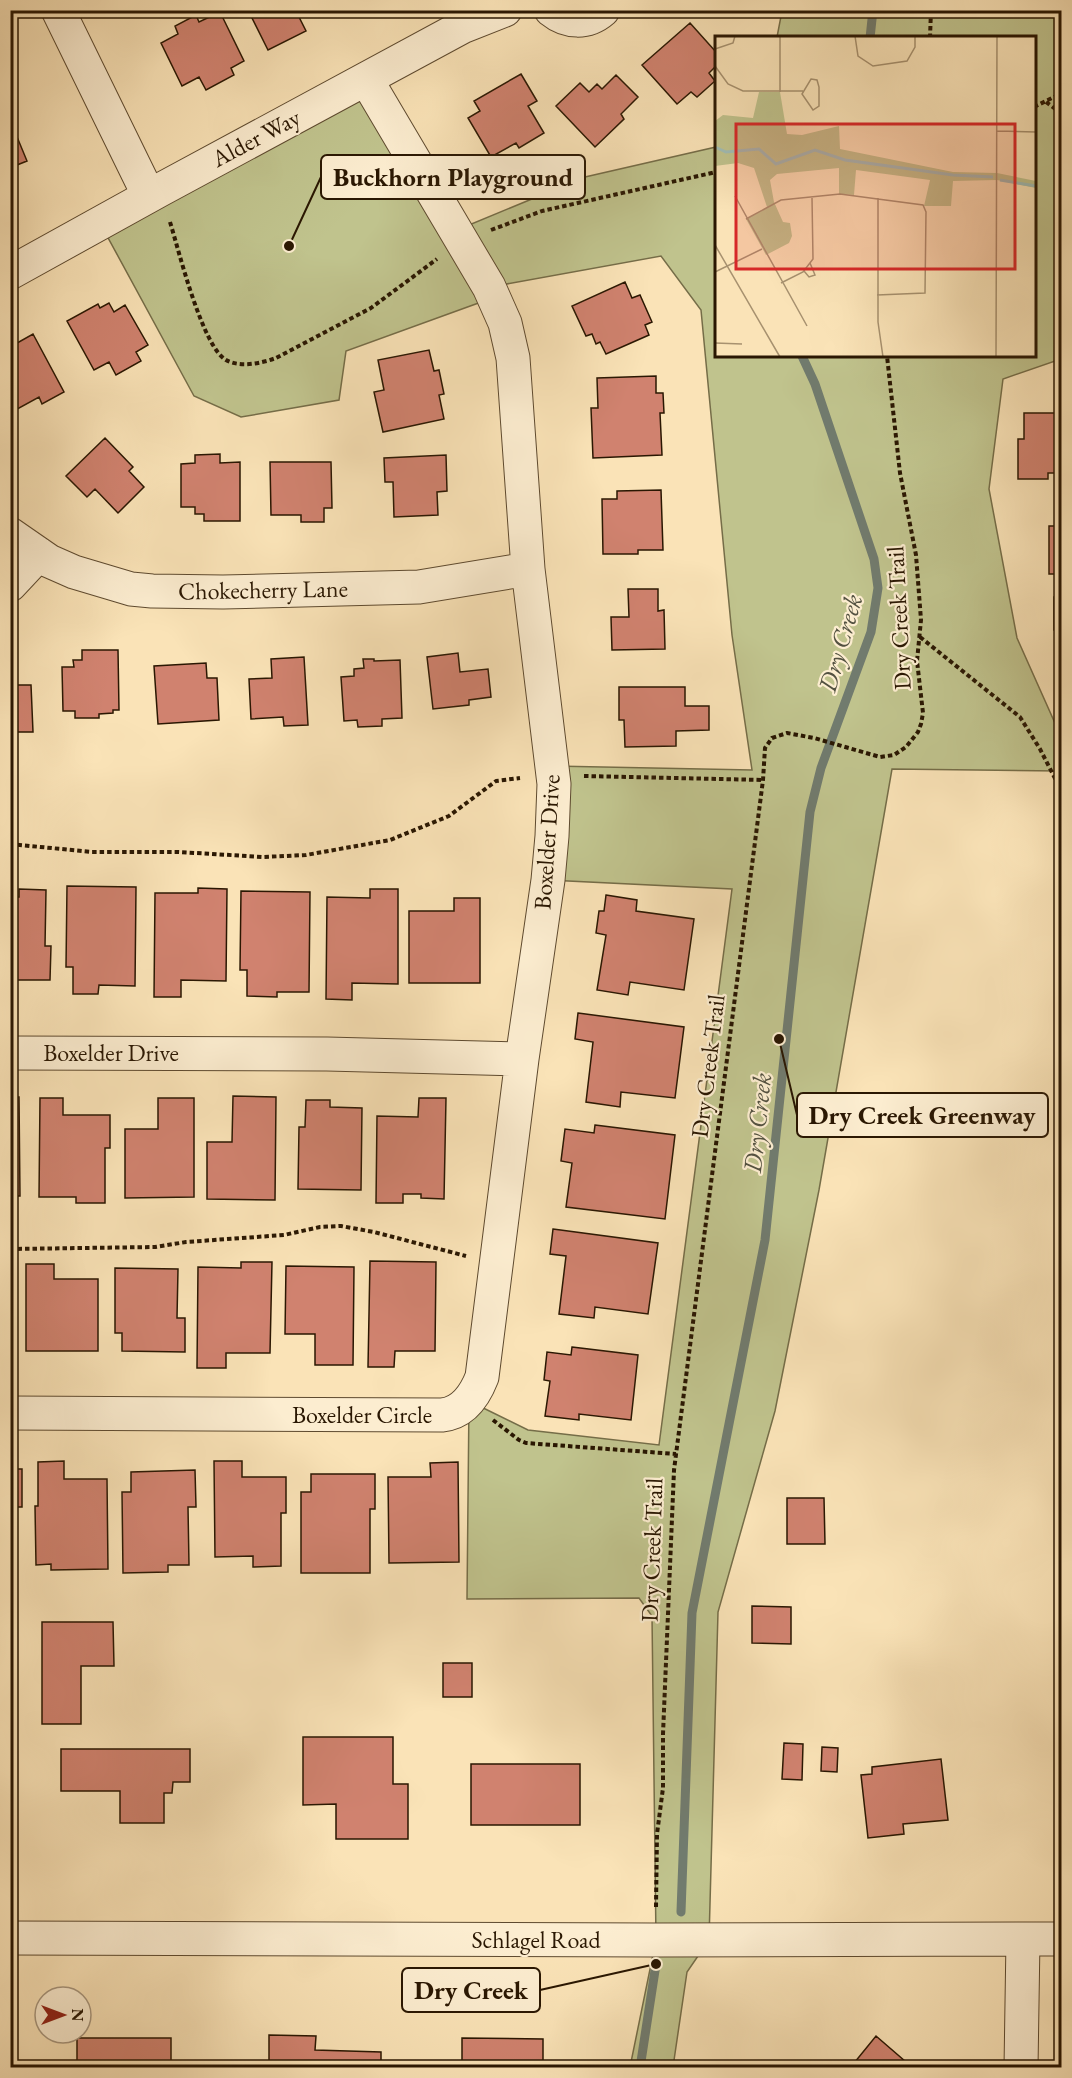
<svg xmlns="http://www.w3.org/2000/svg" width="1072" height="2078" font-family="'EB Garamond',serif">
  <rect width="100%" height="100%" fill="#fae3b7"/>
  <filter id="stains"><feTurbulence type="fractalNoise" baseFrequency=".00333" numOctaves="4"/><feColorMatrix values="0 0 0 0 .2 0 0 0 0 .09 0 0 0 0 .02 0 0 0 .5 -.17"/></filter>
  <radialGradient id="worn" r=".72"><stop offset=".6" stop-color="#630" stop-opacity="0"/><stop offset="1" stop-color="#630" stop-opacity=".3"/></radialGradient>
  <path fill="#c0c38d" stroke="#756d48" stroke-width="1.5" d="M782,11H1061V359L1003,379L989,489L1017,638L1058,730L1059,771L892,769L819,1190L775,1411L718,1612L709,1940L687,1972L673,2067H630L656,1940L652,1616L639,1598L467,1599L469,1401L528,1430L659,1445L732,889L548,880L553,766L752,770L732,635L701,310L661,256L490,287L495,297L346,351L339,400L241,417L194,396L100,223L366,79L457,230L585,177L716,147V356H1034V38L777,37Z"/>
  <g fill="none" stroke-linecap="round" stroke-linejoin="round">
    <path stroke="#717b6e" stroke-width="9" d="M870,38L873,10
      M681,1912L692,1613L765,1240L810,812L821,768L871,632L878,588L874,559L815,384L802,356
      M640,2068L656,1964"/>
  </g>
  <path fill="#d0826f" stroke="#2a1702" stroke-width="1.5" d="M248,10H302L297,13L306,31L268,50Z
    M220,12L244,61L231,68L234,75L206,90L199,77L182,86L161,43L178,34L175,26L196,15L199,22Z
    M690,23L716,52V66L709,73L715,81L697,97L691,92L677,104L642,65Z
    M521,74L537,101L528,106L544,133L519,148L516,143L491,157L468,118L480,111L474,101Z
    M616,75L638,97L621,114L624,119L595,147L556,106L580,83L589,92L597,84L602,89Z
    M15,132L27,161L12,167L16,176L10,179V134Z
    M625,282L632,298L640,295L652,322L645,325L649,335L606,354L600,342L596,344L592,334L586,336L572,306Z
    M109,303L114,312L125,305L148,345L136,352L141,361L116,375L109,362L94,370L67,321L98,304L100,308Z
    M33,334L64,392L42,404L39,397L10,413V347Z
    M429,350L434,371L439,370L444,394L439,395L444,419L383,432L374,392L384,390L378,360Z
    M656,376V393H663L664,413H660L662,455L593,458L591,408H598L597,378Z
    M1024,413H1062V473H1048V479H1018V439H1024Z
    M105,438L133,467L129,471L144,487L118,513L95,489L87,497L66,476Z
    M220,454V463L240,462V521H204V514H195V507H181V464L195,463V455Z
    M446,455L447,491L437,492L438,515L394,517L393,482H385L384,458Z
    M270,462H331L332,508H324V522H301V515H271Z
    M661,490L663,550H638V554H603L602,499H617V491Z
    M1049,526H1062V574H1049Z
    M628,589H658V611L664,610L665,649L612,650L611,617H629Z
    M1054,597H1062V630H1054Z
    M82,650H118L119,710H113V713L99,714V718H75V711H63L62,667H74L73,660H82Z
    M458,653L460,672L488,669L491,697L469,700V705L433,709L427,657Z
    M10,655H14L15,685H31L33,732H10Z
    M304,657L308,725L284,726L283,717L251,719L249,679L272,678L271,659Z
    M363,659H374V661L400,660L402,718L382,719V726L358,727L357,720L344,721L341,677L354,676V669L364,668Z
    M206,663L207,678H217L219,720L158,724L154,666Z
    M619,687H685V706H709V730L676,731V746L625,747L624,720H619Z
    M67,886L136,887L135,986L99,985L98,994H73V967H66Z
    M198,888L227,889L226,981L181,980V997H154L155,893H198Z
    M19,889L46,890L45,946H51L50,980H10V897H19Z
    M370,889H398V984L352,983V1000L326,999L327,897L370,898Z
    M241,891L310,892L309,992H277V997L247,996V970H240Z
    M606,895L637,900L636,911L694,919L684,990L630,982L628,995L597,990L606,935L596,933L599,911H604Z
    M454,898H480V983H409V911H454Z
    M578,1013L684,1027L675,1098L621,1092L620,1107L586,1102L593,1042L575,1039Z
    M233,1096L276,1097L275,1200L207,1199V1142H232Z
    M10,1097H19L20,1196H10Z
    M40,1098H63V1115H110V1148H105V1203H76V1197H39Z
    M158,1098H194V1197L125,1198V1129H158Z
    M419,1098H446L444,1199L421,1198V1194H403V1203H376L377,1116L418,1117Z
    M306,1100H330V1107L362,1108L361,1190L298,1189L299,1127H305Z
    M595,1125L675,1135L665,1219L566,1207L572,1163L561,1161L565,1129L594,1133Z
    M553,1229L658,1243L648,1314L595,1307L594,1318L559,1314L566,1256L550,1254Z
    M370,1261L436,1262L435,1351H395L394,1367H368Z
    M241,1262H272L270,1353H226V1368H197L198,1267L241,1268Z
    M26,1264H54V1279H98V1351H26Z
    M286,1266L354,1267L353,1365H315V1334H285Z
    M115,1268L178,1269L177,1318H185V1352L122,1351V1333H115Z
    M572,1347L638,1355L631,1420L579,1414V1420L545,1416L550,1381L544,1380L547,1352L571,1355Z
    M64,1461V1479H107L108,1569L51,1570V1564L36,1565L35,1506H38V1462Z
    M214,1461H242V1477H286V1513H281V1566L253,1567V1556L215,1557Z
    M458,1462L459,1562L389,1563L388,1477H431L430,1463Z
    M10,1469H22V1507H14V1552H10Z
    M195,1470L196,1507H188L189,1565H168V1572L123,1573L122,1492H131V1472Z
    M311,1474H375V1509H370V1573H301V1492H311Z
    M787,1498H824L825,1544H787Z
    M752,1606L791,1607V1644L752,1643Z
    M42,1622H113L114,1666H81V1724H42Z
    M10,1623H13V1665H10Z
    M443,1663H472V1697H443Z
    M303,1737H393V1784H408V1839H336V1804L303,1805Z
    M784,1743L803,1744L802,1780L782,1779Z
    M822,1747L838,1748L837,1772L821,1771Z
    M61,1749H190V1782H173L172,1793H164V1823H120V1791H61Z
    M941,1759L948,1820L903,1824L904,1834L868,1838L861,1775L872,1774V1767Z
    M471,1764H580V1825H471Z
    M269,2035L316,2036L315,2050L381,2052V2068H269Z
    M876,2036L913,2068H850Z
    M77,2038H171V2068H77Z
    M462,2038L543,2039V2068H462Z"/>
  <g fill="none" stroke-linecap="round" stroke-linejoin="round">
    <defs>
      <path id="minor" d="M58,10L149,196
        M551,10C567,23 587,24 603,10
        M10,273L160,190L462,27L505,10
        M10,534L49,561L74,572L131,589L152,591L223,592L419,587L528,569
        M10,585L39,554
        M10,1053L327,1054L522,1059
        M10,1413L442,1415C463,1413 475,1395 482,1377L522,1059L548,880L552,836L554,784L528,569L513,358L505,323L489,287L366,79
        M10,1938L656,1940L1062,1939
        M1021,2068L1023,1939"/>
    </defs>
    <use href="#minor" stroke="#5e4a2f" stroke-width="35"/>
    <path stroke="#2a1702" stroke-width="4" stroke-dasharray="4.5 3" stroke-linecap="butt" d="M930,38L931,10
      M1046,102L1062,114
      M1034,107L1062,93
      M170,222C179,251 202,346 226,360C240,368 262,363 276,358L371,308L437,259
      M491,230L542,211L716,172
      M920,637L1020,717L1040,749L1062,792
      M584,776L763,780
      M10,844L92,852H179L263,857L306,855L390,840L449,816L496,781L520,778
      M10,1249L155,1247L186,1242L284,1235L320,1227L341,1226L374,1232L466,1256
      M493,1420L519,1440L526,1443L676,1454
      M656,1907L657,1834L663,1788V1734L674,1470L763,780L765,748L772,738L787,733L814,738L880,757L894,755L906,747L918,732L921,724L923,713L917,661L921,620L916,555L900,473L887,356"/>
    <use href="#minor" stroke="#fcedd0" stroke-width="33"/>
  </g>
  <g text-anchor="middle" stroke-width="4.5" stroke-linejoin="round" paint-order="stroke">
    <g font-size="24" fill="#2a1702" stroke="#fcedd0">
      <text transform="translate(256 138) rotate(-28)" y="8">Alder Way</text>
      <text transform="translate(263 590) rotate(-1)" y="8">Chokecherry Lane</text>
      <text transform="translate(899 618) rotate(-93)" y="8">Dry Creek Trail</text>
      <text transform="translate(547 842) rotate(-86)" y="8">Boxelder Drive</text>
      <text x="111" y="1061">Boxelder Drive</text>
      <text transform="translate(708 1066) rotate(-83)" y="8">Dry Creek Trail</text>
      <text x="362" y="1423">Boxelder Circle</text>
      <text transform="translate(652 1550) rotate(-88)" y="8">Dry Creek Trail</text>
      <text x="536" y="1948">Schlagel Road</text>
    </g>
    <g font-size="26" font-style="italic" fill="#535141" stroke="#fcedd0">
      <text transform="translate(840 643) rotate(-74)" y="9">Dry Creek</text>
      <text transform="translate(757 1123) rotate(-84)" y="9">Dry Creek</text>
    </g>
  </g>
  <g transform="translate(715 36)">
    <rect width="321" height="321" fill="#fae3b7"/>
    <path d="M44,56H65L72,98L87,99L124,90L125,113L238,136L282,137L321,145V152L282,144L238,145L236,170H209L215,144L141,134L139,159L124,158V132L62,138L55,144L59,166L68,186L75,187L77,200L74,207L51,219L31,183L52,171L39,132L23,127L0,130V85L8,79L38,82Z" fill="#c0c38d"/>
    <path fill="none" stroke="#a0bdb6" stroke-width="3" d="M0,111L11,116L44,113L61,128L100,114L130,124L238,139L278,141M285,144L321,150"/>
    <path fill="none" stroke="#a7916f" stroke-width="1.5" d="M140,0L143,20L158,30L192,25L200,11V0M0,13L18,7L20,0M0,30L13,48L28,55H88M96,43L102,44L104,51V70L98,74L87,58ZM65,56V0M282,95L321,96M20,160L92,290M163,162V286L168,321M31,183L66,164L125,158L208,169L211,176L210,257L162,259M0,209L65,321M89,235L94,241L100,239L95,227M0,236L47,213M66,247L88,236L98,223L97,162M0,307L27,308M281,321L282,0"/>
    <path fill="#d62828" fill-opacity="0.15" stroke="#d62828" stroke-width="3" d="M21,88H300V233H21Z"/>
    <rect width="321" height="321" fill="none" stroke="#2a1702" stroke-width="3"/>
  </g>
  <path fill="none" stroke="#2a1702" stroke-width="2" d="M289 246L321 177M779 1039L797 1115M656 1964L540 1990"/>
  <g fill="#2a1702" stroke="#fcedd0" stroke-width="2">
    <circle cx="289" cy="246" r="6"/>
    <circle cx="779" cy="1039" r="6"/>
    <circle cx="656" cy="1964" r="6"/>
  </g>
  <g fill="#fcedd0" stroke="#2a1702" stroke-width="2">
    <rect x="321" y="155" width="264" height="44" rx="6"/>
    <rect x="797" y="1093" width="251" height="44" rx="6"/>
    <rect x="402" y="1968" width="138" height="44" rx="6"/>
  </g>
  <g font-size="26" text-anchor="middle" font-weight="bold" fill="#2a1702">
    <text x="453" y="186">Buckhorn Playground</text>
    <text x="922" y="1124">Dry Creek Greenway</text>
    <text x="471" y="1999">Dry Creek</text>
  </g>
  <rect width="1072" height="2078" fill="none" stroke="#fae3b7" stroke-width="36"/>
  <rect x="12" y="12" width="1048" height="2054" fill="none" stroke="#2a1702" stroke-width="3"/>
  <rect x="18" y="18" width="1036" height="2042" fill="none" stroke="#2a1702" stroke-width="1.5"/>
  <g transform="translate(63 2015) rotate(90)"><circle r="28" fill="#fcedd0" stroke="#a8977e" stroke-width="1.5"/>
  <path d="M0-4.5L10 22L0 15L-10 22Z" fill="#8f2418"/>
  <text y="-9" font-size="16" font-weight="bold" text-anchor="middle" fill="#2a1702">N</text>
  </g>
  <rect width="100%" height="100%" filter="url(#stains)"/>
  <rect width="100%" height="100%" fill="url(#worn)"/>
</svg>
